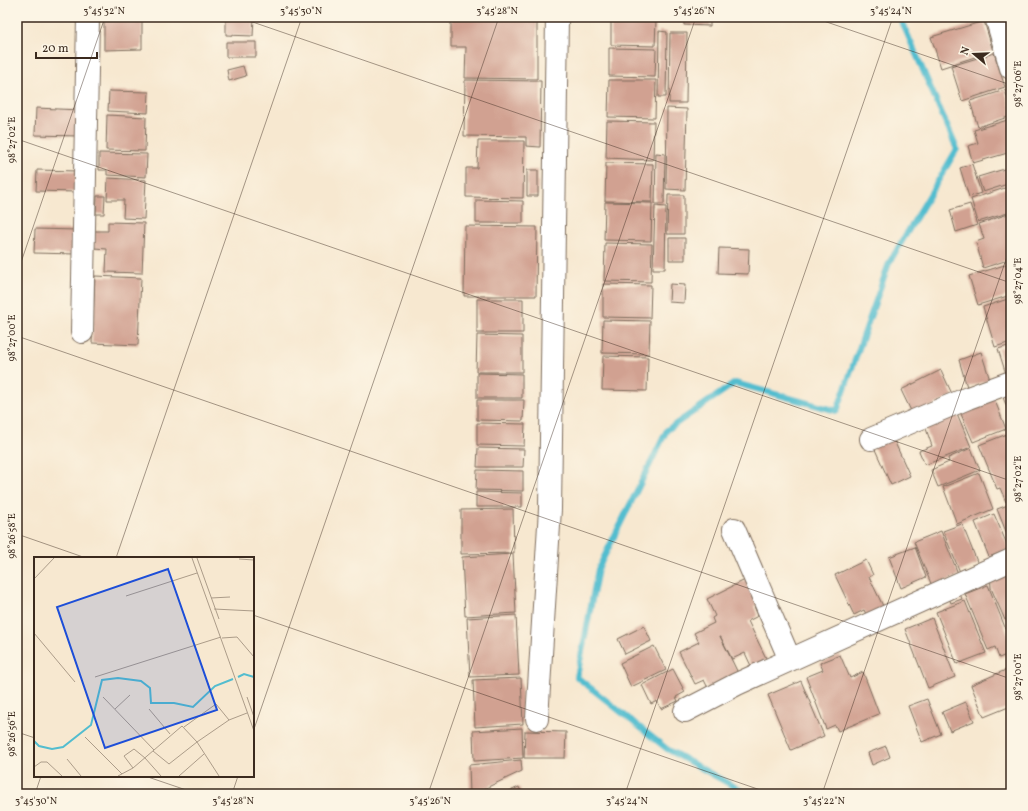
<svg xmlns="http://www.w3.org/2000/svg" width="1028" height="811" font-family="Vollkorn,serif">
  <rect width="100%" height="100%" fill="#fcf5e5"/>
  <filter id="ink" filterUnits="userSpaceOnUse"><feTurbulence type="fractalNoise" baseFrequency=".025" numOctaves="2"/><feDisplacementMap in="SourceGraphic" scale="8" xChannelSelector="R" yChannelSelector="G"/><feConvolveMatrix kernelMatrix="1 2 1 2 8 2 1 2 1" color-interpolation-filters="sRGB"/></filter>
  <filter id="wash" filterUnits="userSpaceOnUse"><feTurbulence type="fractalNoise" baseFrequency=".012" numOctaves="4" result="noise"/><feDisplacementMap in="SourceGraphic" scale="16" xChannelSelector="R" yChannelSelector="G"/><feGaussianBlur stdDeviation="0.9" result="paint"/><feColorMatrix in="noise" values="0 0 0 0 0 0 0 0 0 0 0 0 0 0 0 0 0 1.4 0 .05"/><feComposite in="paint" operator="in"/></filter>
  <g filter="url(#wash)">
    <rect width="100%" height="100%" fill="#f7e8d0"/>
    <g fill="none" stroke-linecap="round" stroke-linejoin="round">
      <path stroke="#53bdcf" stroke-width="6" d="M747,794L667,749L577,677L598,569L667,430L735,383L837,411L889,263L957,149L900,17"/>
    </g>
    <g id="blocks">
      <path fill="#d1a191" d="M104,17H142V49L104,50Z
        M226,17H254L253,36L226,35Z
        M451,17H537V79L465,78L466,47H451Z
        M684,17H710V26L684,25Z
        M611,19L656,20L655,46L611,45Z
        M984,21L993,51L941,68L931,37Z
        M659,31L667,32L666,97H658Z
        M670,33H687L686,103H669Z
        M226,42H256V57H226Z
        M609,48L656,49L655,77L609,76Z
        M994,53L1005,87L962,101L951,66Z
        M243,66L246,76L229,81L227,70Z
        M465,80L541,81L540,147L526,146V137L464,136Z
        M609,80H656L655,118L608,117Z
        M1005,90L1011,109V116L978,127L970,101Z
        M109,91L149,92L148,113L108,111Z
        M36,108L80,110L79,136L35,135Z
        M667,108L687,109L685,190L666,189Z
        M107,115L146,117L145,151L106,150Z
        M1011,119V152L973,163L968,146L978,143L974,130Z
        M607,121L654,122L653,160L606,158Z
        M478,141H524L523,198L466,197V168H477Z
        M99,153L147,154L146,177L107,175V170H99Z
        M656,153L665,154L664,204H655Z
        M606,163L653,164L652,202L605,201Z
        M972,164L981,193L969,197L960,168Z
        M1011,167V183L983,192L978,177Z
        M37,170L77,171L76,192L36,191Z
        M527,170H538V196H527Z
        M108,178L146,180L144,219L123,218L124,200H107Z
        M1011,186V212L978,222L971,199Z
        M668,195H684V234H667Z
        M97,196H105L104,214H96Z
        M476,200L523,201V223H476Z
        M605,202L652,203L651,241L604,240Z
        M970,204L977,225L956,232L950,210Z
        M655,206L666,207L665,269H653Z
        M1011,213V259L983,268L976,242L984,239L979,224Z
        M108,222L144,223L142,273L106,272L107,249L94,248L95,231H108Z
        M465,226L537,227L536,296H464Z
        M35,229L77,230L76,254L34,253Z
        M669,238H685V260H669Z
        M605,243L652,244L651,282L604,281Z
        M719,248L749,249L748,274L718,273Z
        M1011,263V295L978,305L969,276Z
        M95,276L141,278L138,345L92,343Z
        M603,284L651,285L650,318L603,317Z
        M670,284L685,285L684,303L669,302Z
        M1011,298V342L995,347L983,307Z
        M477,299H523V333H477Z
        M603,320L650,321L649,354L602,353Z
        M477,335L522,336V372H476Z
        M1011,345V372L1006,374L998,349Z
        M981,352L990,380L967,387L959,360Z
        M603,356L648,357L647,391L602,390Z
        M941,370L953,396L913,415L901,390Z
        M477,373L522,374V398H477Z
        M1011,388V418L1001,392Z
        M992,393L1006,429L973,442L958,407Z
        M477,400H524L523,421L477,420Z
        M956,411L971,447L925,465L919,451L932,446L924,423Z
        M477,423L525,424L524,446L477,445Z
        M1007,434L1011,445V499L1006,502L1000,488L997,489L979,445Z
        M892,436L910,476L891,485L873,445Z
        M478,448L524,449L523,467H477Z
        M971,448L980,470L938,487L931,470L949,462L948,458Z
        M477,470L523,471V491L476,490Z
        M979,473L993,509L957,524L943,487Z
        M476,492L522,493V507H476Z
        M1011,504V544L997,509Z
        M513,509L514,553L461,554V510Z
        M994,514L1009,549L989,557L975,522Z
        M962,524L978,564L960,572L943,531Z
        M941,531L959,576L932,586L914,542Z
        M915,547L926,577L901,588L889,557Z
        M513,554L516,613L465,616L462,557Z
        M866,560L873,575L869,577L884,608L867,616L864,610L854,615L835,575Z
        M1011,563V614L1005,620L991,588L990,572Z
        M751,577L763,602L754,606L758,616L748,621L767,660L752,668L745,653L732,659L720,636L738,673L708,688L704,680L695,684L679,652L699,642L694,633L714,623L712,618L715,616L707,599Z
        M988,585L1011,642V653L999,658L995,647L988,650L965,594Z
        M959,591L962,599L951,603L948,596Z
        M965,601L986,653L957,664L936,612Z
        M516,615L519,675L470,677L467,618Z
        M932,618L955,677L928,688L905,629Z
        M644,626L651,641L625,654L618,639Z
        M654,646L666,670L631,687L620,663Z
        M840,655L850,678L863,672L879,714L838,731L835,725L826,729L806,677L823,670L820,663Z
        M673,669L685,692L676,697L678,701L661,709L657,701L651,704L642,685Z
        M1008,669L1011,677V706L984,717L971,685Z
        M521,678L523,724L475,727L473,680Z
        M801,681L824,736L791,750L768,695Z
        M927,699L941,734L922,742L908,706Z
        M966,702L974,721L950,731L942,712Z
        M522,728L523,758L474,761L473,731Z
        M525,731L566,732L565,758H524Z
        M886,746L890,757L872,765L868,753Z
        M521,760L522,771L473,794H470L469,765Z
        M519,787L522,794H503Z"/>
    </g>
  </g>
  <g filter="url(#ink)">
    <use href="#blocks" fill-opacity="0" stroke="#7d6c5c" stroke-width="1"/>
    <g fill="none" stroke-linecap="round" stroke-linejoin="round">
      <defs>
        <path id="minor" d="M996,17L1011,68
          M82,332L88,17
          M871,439L968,398L1011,382
          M734,529L790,660
          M685,711L737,684L1011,560
          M537,719L550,509L557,17"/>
      </defs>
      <use href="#minor" stroke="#7d6c5c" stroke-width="24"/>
      <use href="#minor" stroke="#fff" stroke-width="22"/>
    </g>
  </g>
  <path fill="none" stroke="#3b2a1e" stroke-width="1" stroke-opacity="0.45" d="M238,17L1011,283M812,17L1011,85M17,139L1011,481M17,274L105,17M17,336L1011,679M17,534L86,558M116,558L302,17M253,615L772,794M17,732L35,738M253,732L499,17M145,776L198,794M35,794L41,776M232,794L238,776M428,794L696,17M625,794L893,17M822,794L1011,245"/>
  <g transform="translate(34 557)">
    <rect width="220" height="220" fill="#f7e8d0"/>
    <path fill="none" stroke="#53bdcf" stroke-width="2" d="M204,120L210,117L220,120M0,184L5,189L18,192L29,190L57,168L68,123L84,121L107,124L116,131L117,146H140L159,150L181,129L199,122"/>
    <path fill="none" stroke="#ac9c89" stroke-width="1" d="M158,1L220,174M163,1L185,62M205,2L220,3M0,22L20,1M92,39L163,16M177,41L196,40M180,52L220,54M0,76L41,125M188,81L203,80L220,100M61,120L187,80M69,140L120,193M213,140L220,160M81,152L96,138M115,152L136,177M150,170L182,147L195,163M51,180L88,217M119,194L135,207L163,185L185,219M33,202L47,219M0,210L7,205H13L28,219M99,211L90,199L100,192L111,201L127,219M84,219L99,211L148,169L163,185L195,163L213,156M145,219L170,197"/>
    <path fill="#1d4ed8" fill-opacity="0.15" stroke="#1d4ed8" stroke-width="2" d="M134,12L183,153L71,191L23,50Z"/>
    <rect width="220" height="220" fill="none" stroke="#3b2a1e" stroke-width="2"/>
  </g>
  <rect width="1028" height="811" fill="none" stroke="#fcf5e5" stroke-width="44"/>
  <g transform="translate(974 54) rotate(289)" stroke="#fcf5e5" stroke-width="3" paint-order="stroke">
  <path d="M0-3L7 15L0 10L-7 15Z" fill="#3b2a1e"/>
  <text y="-6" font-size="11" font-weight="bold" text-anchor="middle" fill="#3b2a1e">N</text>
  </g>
  <path d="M36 52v6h61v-6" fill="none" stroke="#3b2a1e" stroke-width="2"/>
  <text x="42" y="52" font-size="12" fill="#3b2a1e" stroke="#fcf5e5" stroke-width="3" paint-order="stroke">20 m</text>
  <rect x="22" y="22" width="984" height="767" fill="none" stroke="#3b2a1e" stroke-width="1.5"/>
  <g font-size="10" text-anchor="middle" fill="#3b2a1e">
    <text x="104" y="14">3°45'32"N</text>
    <text x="301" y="14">3°45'30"N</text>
    <text x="497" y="14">3°45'28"N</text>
    <text x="694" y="14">3°45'26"N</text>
    <text x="891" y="14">3°45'24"N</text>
    <text transform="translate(1017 84) rotate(-90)" y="4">98°27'06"E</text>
    <text transform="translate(11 140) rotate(-90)" y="4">98°27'02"E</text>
    <text transform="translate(1017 281) rotate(-90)" y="4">98°27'04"E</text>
    <text transform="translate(11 338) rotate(-90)" y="4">98°27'00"E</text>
    <text transform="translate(1017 479) rotate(-90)" y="4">98°27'02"E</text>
    <text transform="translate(11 536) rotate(-90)" y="4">98°26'58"E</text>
    <text transform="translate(1017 677) rotate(-90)" y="4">98°27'00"E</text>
    <text transform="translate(11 734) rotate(-90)" y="4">98°26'56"E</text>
    <text x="36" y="804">3°45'30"N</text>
    <text x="233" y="804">3°45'28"N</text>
    <text x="430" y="804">3°45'26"N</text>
    <text x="627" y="804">3°45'24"N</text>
    <text x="824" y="804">3°45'22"N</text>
  </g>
</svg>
